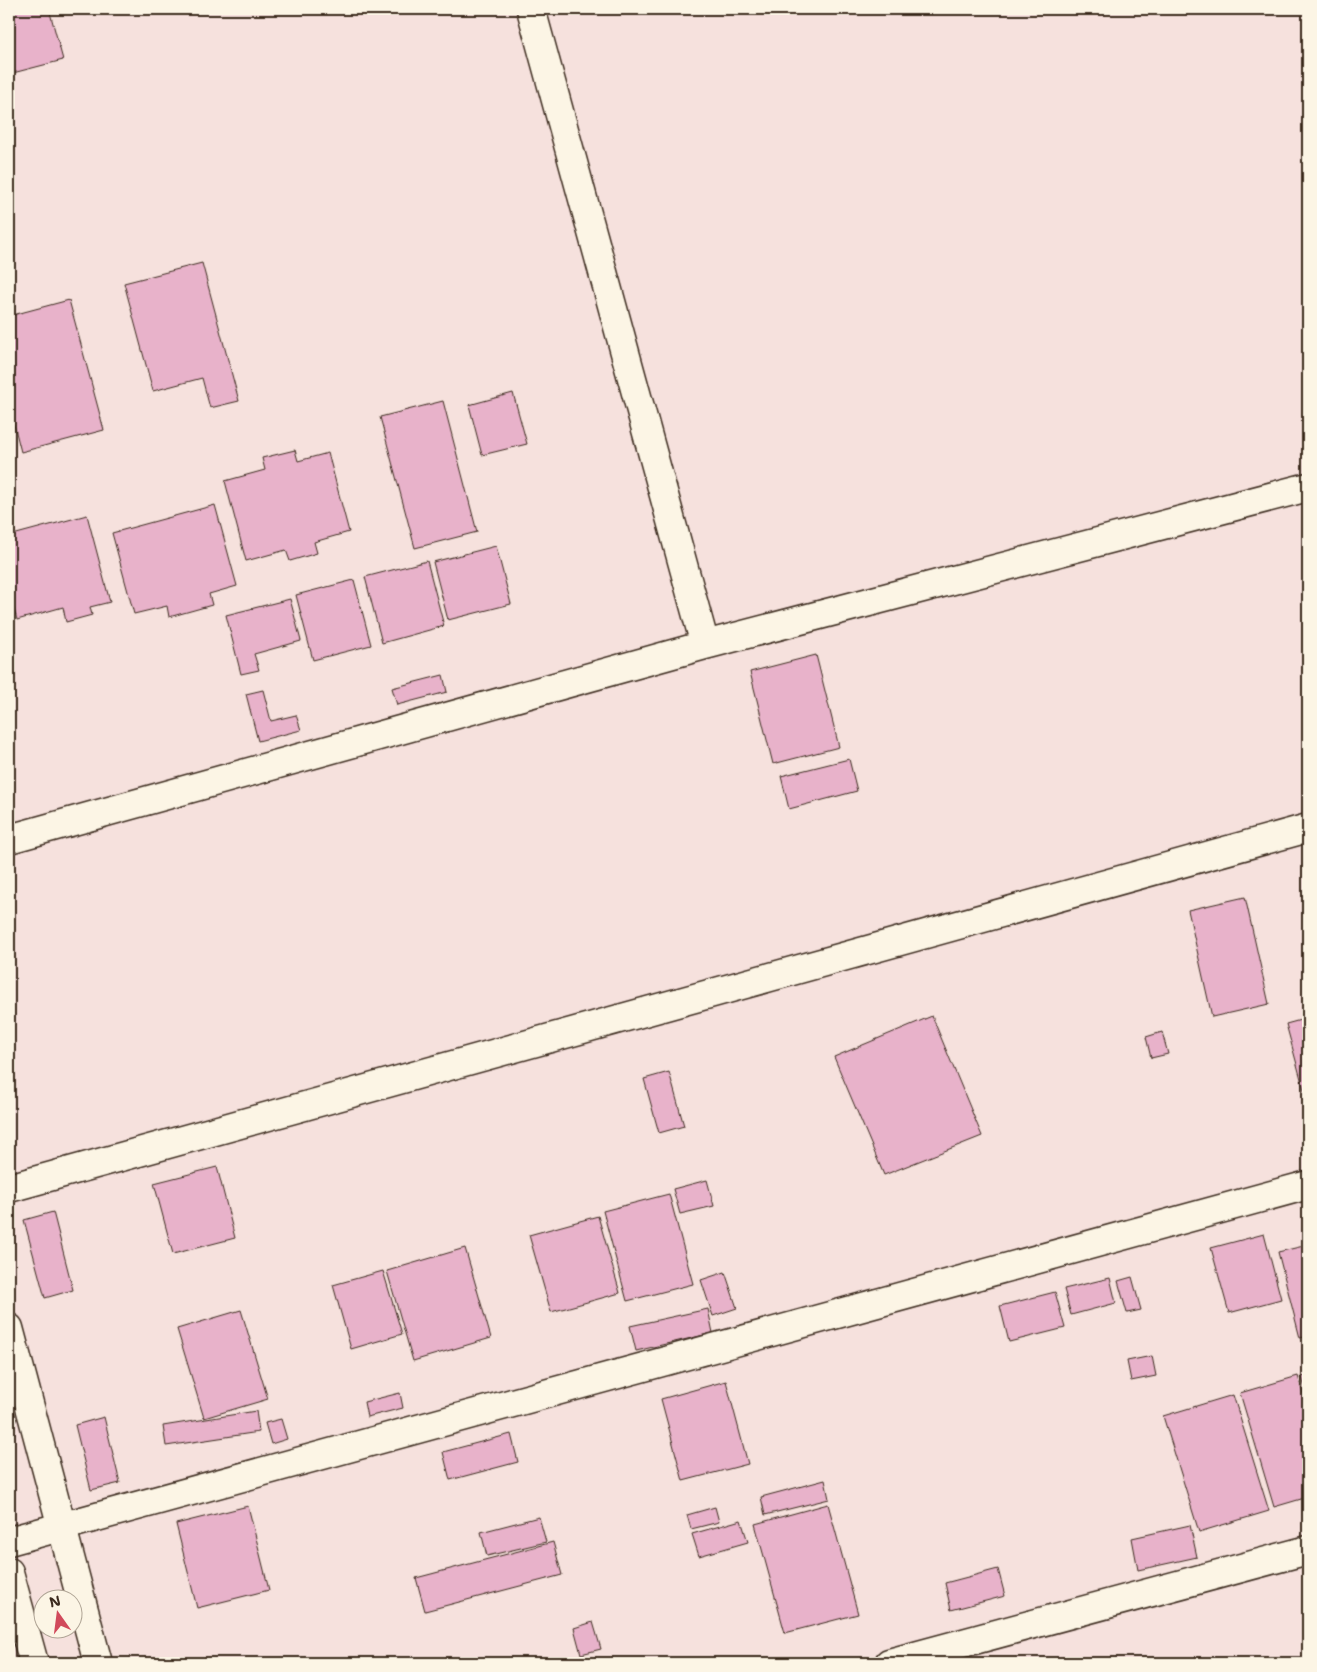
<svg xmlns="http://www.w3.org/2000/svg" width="1317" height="1672" font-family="'Shantell Sans',sans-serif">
  <rect width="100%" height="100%" fill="#f6e1dd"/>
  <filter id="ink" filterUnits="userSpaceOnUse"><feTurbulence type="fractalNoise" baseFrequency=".02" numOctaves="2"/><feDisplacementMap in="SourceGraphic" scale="10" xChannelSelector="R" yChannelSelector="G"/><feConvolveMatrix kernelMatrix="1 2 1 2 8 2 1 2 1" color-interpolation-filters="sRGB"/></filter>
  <g filter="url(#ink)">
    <path fill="#e8b2ca" stroke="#3b2a1e" d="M9,9H49L63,60L9,74Z
      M202,263L239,401L210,408L202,378L153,391L124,283Z
      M69,300L104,430L21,452L9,405V316Z
      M513,393L527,444L482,455L469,405Z
      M443,401L477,532L415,548L380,417Z
      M295,450L298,461L328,453L349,532L314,542L317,553L290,561L286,550L246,561L225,481L265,470L262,458Z
      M215,505L237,586L209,594L212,605L169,617L167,606L134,614L112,533Z
      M87,515L110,602L90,607L92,615L66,622L63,607L17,620L9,591V536Z
      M496,546L511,604L448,620L433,562Z
      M427,561L444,626L382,643L365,577Z
      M354,580L371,645L313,660L296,595Z
      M290,599L301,641L254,654L259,670L241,674L226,615Z
      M816,655L839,747L773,764L750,672Z
      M443,675L447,692L397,705L392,688Z
      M263,690L271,721L296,715L301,730L258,741L246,694Z
      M849,759L857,791L789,809L781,776Z
      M1245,897L1269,1004L1212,1017L1188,910Z
      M932,1016L982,1136L884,1175L834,1057Z
      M1308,1018V1105L1286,1024Z
      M1162,1032L1168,1054L1151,1058L1146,1037Z
      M669,1072L684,1126L659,1133L644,1079Z
      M217,1167L235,1238L173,1254L154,1183Z
      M707,1180L714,1206L680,1214L673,1189Z
      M669,1194L693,1284L627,1301L603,1211Z
      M53,1212L73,1290L45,1298L24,1220Z
      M598,1216L620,1293L551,1312L529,1235Z
      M1264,1234L1281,1299L1229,1313L1211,1248Z
      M1308,1245V1336L1300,1338L1278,1252Z
      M465,1248L491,1338L413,1361L387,1271Z
      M383,1271L402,1334L351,1349L333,1285Z
      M725,1272L737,1308L713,1316L701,1280Z
      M1132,1277L1141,1310L1127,1313L1118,1281Z
      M1110,1278L1116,1303L1071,1315L1064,1289Z
      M1055,1292L1065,1328L1009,1342L1000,1306Z
      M708,1309L713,1333L636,1351L630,1326Z
      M241,1310L268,1399L204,1418L177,1329Z
      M1152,1356L1156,1376L1131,1381L1127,1361Z
      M1308,1375V1401L1302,1377Z
      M1298,1376L1308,1412V1497L1274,1507L1240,1393Z
      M726,1381L748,1464L683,1481L661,1399Z
      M400,1393L403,1408L367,1417L364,1402Z
      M1233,1395L1269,1511L1199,1532L1163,1416Z
      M256,1411L259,1432L166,1446L163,1426Z
      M104,1417L120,1483L91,1490L75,1425Z
      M281,1419L287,1439L271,1444L265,1423Z
      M511,1434L518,1462L450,1480L443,1452Z
      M825,1480L829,1499L765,1515L761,1497Z
      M828,1504L858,1614L785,1633L755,1524Z
      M248,1506L269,1590L197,1608L176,1524Z
      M715,1507L719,1522L691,1529L687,1515Z
      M539,1517L546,1542L487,1556L481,1532Z
      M741,1520L748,1542L699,1556L692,1534Z
      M1190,1525L1197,1557L1138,1570L1132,1538Z
      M553,1542L562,1575L425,1611L416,1578Z
      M998,1569L1005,1596L951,1610L945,1583Z
      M593,1622L601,1649L581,1654L574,1628Z"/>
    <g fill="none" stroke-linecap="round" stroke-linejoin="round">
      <defs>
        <path id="street" d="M531,9L705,645
          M9,839L705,645L1308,487
          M9,1188L1308,828
          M9,1328L98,1663
          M9,1541L1308,1185
          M9,1572L34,1663
          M889,1663L1308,1550"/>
      </defs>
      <use href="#street" stroke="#3b2a1e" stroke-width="31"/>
      <use href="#street" stroke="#fcf5e5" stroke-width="28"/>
    </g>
  </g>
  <rect width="1317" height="1672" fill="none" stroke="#fcf5e5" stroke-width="30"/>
  <rect x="15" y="15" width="1287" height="1642" fill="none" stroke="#3b2a1e" stroke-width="2" filter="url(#ink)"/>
  <g transform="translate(58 1614) rotate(346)"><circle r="24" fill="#fcf5e5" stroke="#afa495"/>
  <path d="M0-4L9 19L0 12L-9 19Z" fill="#d1495b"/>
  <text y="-8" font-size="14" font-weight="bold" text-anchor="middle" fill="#3b2a1e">N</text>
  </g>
</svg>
